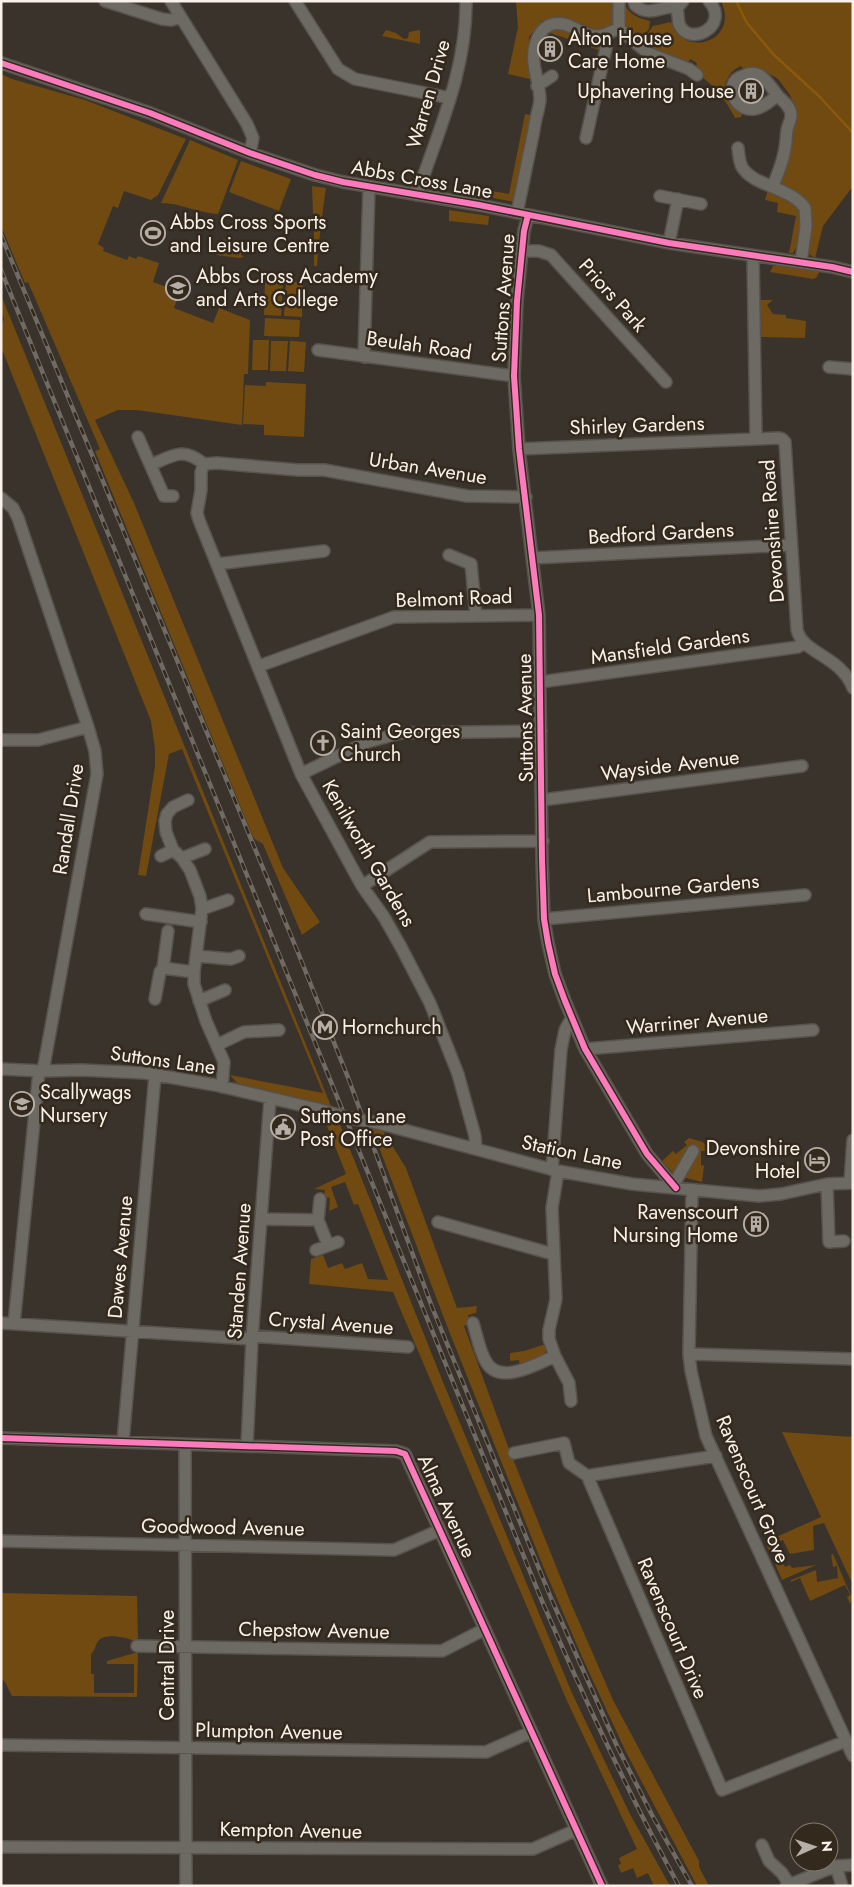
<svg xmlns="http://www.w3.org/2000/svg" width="854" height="1887" font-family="Jost,sans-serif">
  <rect width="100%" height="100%" fill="#39332c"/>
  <path fill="#704a10" d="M516,1H616V20C597,44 583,22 562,18C556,17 548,20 542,21L529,37L530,79L508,74L518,27Z
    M623,1C628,14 637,18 650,21L649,29L638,41C623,27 623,21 623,1Z
    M721,1H853V186L823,226L815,258L807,253L811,209H809L783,186L780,180L795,109L790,95L778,79L766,72L756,68L744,70L741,66C730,71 727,77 724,89H729L743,111L741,117L735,118C726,100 715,86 699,75L700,73L696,67L697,63L690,59L688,63C671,61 656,51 641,43L653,26L671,22C684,60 740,41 721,1Z
    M558,26L596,39L600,41L602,51L548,32L539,68C536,50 538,32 558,26Z
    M386,30L396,33L404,39L408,38L409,32L420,30V44L382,36Z
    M1,74L12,79L85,100L186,139L158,195L151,200L124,191L118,208L113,206L98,244L104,248L103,251L127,260L129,256L136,259L138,256L159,263L153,282L180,292L174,308L213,323L219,308L250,320L248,374H244L242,425L137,410H118L95,420L134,503L283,868L320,922L302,935L263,844L256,840L253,837L95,451L100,449L28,282L25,283L1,226Z
    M525,114L531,115L514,202L469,193L470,187L509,194Z
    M190,140L238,160L218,214C198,213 180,203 161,203Z
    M241,161L291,179L279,211L229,192Z
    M312,186L326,188C322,214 319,240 317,266H314V226H319L320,215L313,214Z
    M768,189L798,204L802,216L798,244L793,253H789L796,216L777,212L778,203L765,200Z
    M449,210L489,216L488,225L449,221Z
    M223,239L244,247L241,255L244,257L239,258L216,255Z
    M777,264L820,271L816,278L813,279L770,272L773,266Z
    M265,280L283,281L281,316L264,315Z
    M286,281L303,282L302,317L284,316Z
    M1,295L331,1106L237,1083L230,1075L323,1093L182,749L169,754L146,876L138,875L155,766V749L151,721L1,347V328L4,319L1,311Z
    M759,300H773L767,305L773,314L786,315V318L806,321L805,338L760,337Z
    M265,318L300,320L299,337L264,336Z
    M253,340H269L268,370H252Z
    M271,341H288L286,371H270Z
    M290,341L306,342L304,372L288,371Z
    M266,382L306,384L304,437L264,435V425L243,424L245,385L266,386Z
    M323,1116L337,1117L445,1387L572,1693L630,1814L670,1886H654L648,1873L637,1878L633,1868L621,1873L618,1865L621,1864L619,1858L637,1849L567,1701L393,1292L309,1284L311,1259L323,1255L328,1268L342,1263L345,1269L362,1263L368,1279L388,1280L358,1204L354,1205L345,1182L331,1187L338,1207L329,1211L330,1198L324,1197L325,1190L314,1189L346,1174Z
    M371,1126L382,1129L406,1168L457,1308L477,1306L476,1313L468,1315L470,1323L464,1326L509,1449L570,1601L613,1700L699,1861V1867L709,1886H697L625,1750L583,1659L543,1566L447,1326Z
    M689,1138L703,1142L710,1151H701V1165L704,1166L702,1182L675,1175L662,1161L673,1151L676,1154L687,1145L684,1142Z
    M546,1344L547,1347L544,1356L520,1368L519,1360L510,1361V1353L524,1351Z
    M782,1432L853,1437V1585L824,1523L813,1526L814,1550L790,1554L783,1540L774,1543L778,1552L770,1553L765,1542L821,1517Z
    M833,1554L852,1598L850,1604L847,1597L850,1595L845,1585L810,1601L800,1578L791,1582V1580L816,1570L817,1582L838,1578L837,1566L833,1567L831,1555Z
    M779,1555L785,1567L790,1565L792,1568L816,1565L782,1580L773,1559L774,1557Z
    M1,1593L137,1596L138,1640L134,1641C127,1637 106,1633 99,1640C95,1645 96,1649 91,1654V1674H94V1693H134V1664H107V1661L138,1652L137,1697L12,1696L5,1682L1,1678Z"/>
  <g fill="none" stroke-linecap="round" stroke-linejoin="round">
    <path stroke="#8a590b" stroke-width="2.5" d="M736,1L747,23L774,55L819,96L853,133"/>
    <defs>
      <path id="minor" d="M105,1L162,19L171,20L181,17
        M171,1L247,124L253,138L250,153
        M295,1L338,69L355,79L450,98
        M634,1L635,5C650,19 664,3 677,8
        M683,1L677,8C678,13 678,19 679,24C689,48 731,26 709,1
        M619,29V1
        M1,63L150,113L250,153L315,175L343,182L479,205L669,243L832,267L853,272
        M537,86L552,76
        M586,138L606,48L603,36
        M738,148C739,155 739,161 742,167C753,186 790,187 805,208L806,226L801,262
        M773,186C777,175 782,164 784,153C786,146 786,138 787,130C788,125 791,120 791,115C791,107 784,102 779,97C770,87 761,66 743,76C740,77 736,79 734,82C727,95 740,112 755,109C763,107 771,101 777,95
        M417,195C438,132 467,69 466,1
        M660,196L701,204
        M517,213C523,185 528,158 534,130C535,120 539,109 540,100C540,81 530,65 535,46C537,38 541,29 550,25C566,18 581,36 597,36C605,36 611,31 619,29L648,53L689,69L697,75
        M528,215L524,231L517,301L514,376L519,449L539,615L542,860L544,919L548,943L555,974L565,1001L585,1049L647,1154L676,1188
        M669,243L678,199
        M522,251H539L551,255L666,382
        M753,256L756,439L779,438L782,439L785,442L797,630C803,654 841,656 853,688
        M318,350L514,376
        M364,357L369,187
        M829,367L853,369
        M138,437L164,496H173
        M519,449L756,439
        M204,464L201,472V490L197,513L199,520L301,774L362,886L384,917L401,947L430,1003L458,1074L475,1136L476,1149
        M151,465C173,455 183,447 204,464L217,463L298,470H324L467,496L526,497
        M1,498L13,508L18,518L88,727L95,751L97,774L43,1071
        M449,555L471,564L476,616
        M533,558L791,545
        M217,564L324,551
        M259,666L394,617L539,615
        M540,682L798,647L803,642
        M1,740H38L88,727
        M301,774L367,742L401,733L541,731
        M188,800L173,807L167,814L165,821L166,832L173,850L182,858L190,870L200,896L202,909L194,972V984L206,1021L224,1062L222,1087
        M542,800L802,766
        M161,856L173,850
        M182,858L205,849
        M362,886L430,842L543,841
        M202,909L228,900
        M146,914L201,922
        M544,919L805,895
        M196,956L231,959L239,956
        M163,968L194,972
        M155,999L160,972L163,968L168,931
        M199,1001L225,990
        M217,1045L244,1032L279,1030
        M585,1049L813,1030
        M1,1069L43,1071L81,1070L145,1073L215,1085L317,1109
        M378,1123L558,1171L632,1184L759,1196L781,1194L827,1184L853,1183
        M552,1170L561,1050L565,1030L571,1019
        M558,1171L552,1208L556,1299L549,1330V1339L555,1356L569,1383L571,1401
        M850,1183L853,1140
        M674,1184L693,1151
        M827,1184L829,1242L844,1241
        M692,1190L689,1354L691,1371L706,1436L853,1756
        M261,1219L318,1220L328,1245
        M318,1220L320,1199
        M438,1222L553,1254
        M316,1250L338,1242
        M1,1323L252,1339
        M473,1323C477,1335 479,1349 485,1360C498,1387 537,1364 555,1356
        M14,1324L39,1071
        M252,1336L408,1347
        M689,1354L853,1359
        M1,1438L396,1451L405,1454L602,1886
        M123,1442L155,1075
        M185,1445L186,1886
        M247,1446L252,1339L270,1099
        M514,1453L564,1443L569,1463L589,1477
        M716,1456L592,1475L589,1480L722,1790L846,1741
        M1,1541L394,1550L440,1530
        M137,1646L442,1651L485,1629
        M1,1745L486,1752L531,1732
        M762,1845L769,1861L782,1873L789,1884
        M1,1847L533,1849L576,1830
        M836,1866L842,1886
        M786,1886L836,1866L853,1865"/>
    </defs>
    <use href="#minor" stroke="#58524c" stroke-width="14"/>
    <use href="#minor" stroke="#6d6963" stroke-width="11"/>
    <defs>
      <path id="rail" d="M1,235L299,955L349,1080L432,1307L551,1598L616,1744L652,1815L692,1886
        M1,270L542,1601C584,1698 628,1793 679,1886"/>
    </defs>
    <use href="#rail" stroke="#6f6a64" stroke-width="4.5"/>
    <use href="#rail" stroke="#34291d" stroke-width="2.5" stroke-dasharray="8" stroke-linecap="butt"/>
    <defs>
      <path id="minor-bridge" d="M317,1109L349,1118L378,1123"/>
    </defs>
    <use href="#minor-bridge" stroke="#58524c" stroke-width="14" stroke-linecap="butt"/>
    <use href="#minor-bridge" stroke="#6d6963" stroke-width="11"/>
    <defs>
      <path id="cycleway" d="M1,63L150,113L250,153L315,175L343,182L479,205L669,243L832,267L853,272
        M528,215L524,231L517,301L514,376L519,449L539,615L542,860L544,919L548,943L555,974L565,1001L585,1049L647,1154L676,1188
        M1,1438L396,1451L405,1454L602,1886"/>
    </defs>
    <use href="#cycleway" stroke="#34291d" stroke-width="9"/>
    <use href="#cycleway" stroke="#fd7abc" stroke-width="6"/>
  </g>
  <defs>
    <symbol id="building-ring" viewBox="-11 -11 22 22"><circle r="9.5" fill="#34291d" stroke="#b6afa8" stroke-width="1.5"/><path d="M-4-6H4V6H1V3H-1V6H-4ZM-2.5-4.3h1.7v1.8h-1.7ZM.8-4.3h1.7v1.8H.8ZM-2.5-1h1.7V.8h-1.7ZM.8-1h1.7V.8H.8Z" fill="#b6afa8"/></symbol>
    <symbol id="stadium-ring" viewBox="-11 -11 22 22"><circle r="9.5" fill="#34291d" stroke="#b6afa8" stroke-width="1.5"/><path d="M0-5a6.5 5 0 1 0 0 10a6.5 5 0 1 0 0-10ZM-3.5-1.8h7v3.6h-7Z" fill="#b6afa8"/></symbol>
    <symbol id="school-ring" viewBox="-11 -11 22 22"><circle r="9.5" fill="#34291d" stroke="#b6afa8" stroke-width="1.5"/><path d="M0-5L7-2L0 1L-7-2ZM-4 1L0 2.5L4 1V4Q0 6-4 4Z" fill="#b6afa8"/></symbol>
    <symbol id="church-ring" viewBox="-11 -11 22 22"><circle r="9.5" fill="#34291d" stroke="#b6afa8" stroke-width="1.5"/><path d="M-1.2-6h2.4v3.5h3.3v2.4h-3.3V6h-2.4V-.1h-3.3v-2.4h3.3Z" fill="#b6afa8"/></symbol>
    <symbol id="metro-ring" viewBox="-11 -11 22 22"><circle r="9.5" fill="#34291d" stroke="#b6afa8" stroke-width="1.5"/><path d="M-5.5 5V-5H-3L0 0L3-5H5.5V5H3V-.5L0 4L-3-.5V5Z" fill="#b6afa8"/></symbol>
    <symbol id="civic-ring" viewBox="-11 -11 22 22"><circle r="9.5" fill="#34291d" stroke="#b6afa8" stroke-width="1.5"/><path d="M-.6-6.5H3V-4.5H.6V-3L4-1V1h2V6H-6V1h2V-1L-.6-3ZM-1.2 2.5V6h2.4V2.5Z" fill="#b6afa8"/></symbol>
    <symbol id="hotel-ring" viewBox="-11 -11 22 22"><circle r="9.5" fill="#34291d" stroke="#b6afa8" stroke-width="1.5"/><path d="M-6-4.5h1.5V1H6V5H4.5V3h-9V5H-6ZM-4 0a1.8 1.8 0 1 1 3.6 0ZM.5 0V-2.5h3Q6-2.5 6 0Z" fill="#b6afa8"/></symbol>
  </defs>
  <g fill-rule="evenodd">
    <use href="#building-ring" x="536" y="35" width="28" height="28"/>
    <use href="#building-ring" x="737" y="77" width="28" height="28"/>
    <use href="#stadium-ring" x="139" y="219" width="28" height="28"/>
    <use href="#school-ring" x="164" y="274" width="28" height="28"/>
    <use href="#church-ring" x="309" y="729" width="28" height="28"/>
    <use href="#metro-ring" x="311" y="1013" width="28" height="28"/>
    <use href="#school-ring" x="8" y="1090" width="28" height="28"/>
    <use href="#civic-ring" x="269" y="1113" width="28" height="28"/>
    <use href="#hotel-ring" x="803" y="1146" width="28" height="28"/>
    <use href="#building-ring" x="742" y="1210" width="28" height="28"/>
  </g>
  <g text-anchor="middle" stroke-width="5" stroke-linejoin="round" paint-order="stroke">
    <g font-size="20" fill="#faf2ea" stroke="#34291d" text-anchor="start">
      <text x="568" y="45">Alton House<tspan x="568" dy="23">Care Home</tspan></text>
      <text x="734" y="98" text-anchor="end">Uphavering House</text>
      <text x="170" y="229">Abbs Cross Sports<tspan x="170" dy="23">and Leisure Centre</tspan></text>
      <text x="196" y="283">Abbs Cross Academy<tspan x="196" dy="23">and Arts College</tspan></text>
      <text x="340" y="738">Saint Georges<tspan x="340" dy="23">Church</tspan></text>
      <text x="342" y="1034">Hornchurch</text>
      <text x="40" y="1099">Scallywags<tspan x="40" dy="23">Nursery</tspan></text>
      <text x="300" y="1123">Suttons Lane<tspan x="300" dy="23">Post Office</tspan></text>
      <text x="800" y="1155" text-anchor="end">Devonshire<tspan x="800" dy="23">Hotel</tspan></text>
      <text x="738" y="1219" text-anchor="end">Ravenscourt<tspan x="738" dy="23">Nursing Home</tspan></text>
    </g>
    <g font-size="20" fill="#faf2ea" stroke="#34291d">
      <text transform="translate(428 94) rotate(-74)" y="7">Warren Drive</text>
      <text transform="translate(422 179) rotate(10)" y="7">Abbs Cross Lane</text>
      <text transform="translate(613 295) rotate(48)" y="7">Priors Park</text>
      <text transform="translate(503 298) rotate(-86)" y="7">Suttons Avenue</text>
      <text transform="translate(419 345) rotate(8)" y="7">Beulah Road</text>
      <text transform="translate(637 425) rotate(-2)" y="7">Shirley Gardens</text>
      <text transform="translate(428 468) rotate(9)" y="7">Urban Avenue</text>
      <text transform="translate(772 531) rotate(-94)" y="7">Devonshire Road</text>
      <text transform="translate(661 533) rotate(-3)" y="7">Bedford Gardens</text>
      <text transform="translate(454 598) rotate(-2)" y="7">Belmont Road</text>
      <text transform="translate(670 646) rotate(-8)" y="7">Mansfield Gardens</text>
      <text transform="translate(525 718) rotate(-91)" y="7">Suttons Avenue</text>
      <text transform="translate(670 765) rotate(-7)" y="7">Wayside Avenue</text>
      <text transform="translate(68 819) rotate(-81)" y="7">Randall Drive</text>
      <text transform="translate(369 853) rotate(60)" y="7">Kenilworth Gardens</text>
      <text transform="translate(673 888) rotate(-5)" y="7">Lambourne Gardens</text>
      <text transform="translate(697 1021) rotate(-5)" y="7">Warriner Avenue</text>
      <text transform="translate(163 1060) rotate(8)" y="7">Suttons Lane</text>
      <text transform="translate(572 1152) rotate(12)" y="7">Station Lane</text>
      <text transform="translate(120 1257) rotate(-85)" y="7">Dawes Avenue</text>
      <text transform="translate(239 1271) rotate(-86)" y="7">Standen Avenue</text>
      <text transform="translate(331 1323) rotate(4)" y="7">Crystal Avenue</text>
      <text transform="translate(753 1489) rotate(67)" y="7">Ravenscourt Grove</text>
      <text transform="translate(447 1506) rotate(65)" y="7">Alma Avenue</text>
      <text transform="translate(223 1527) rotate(1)" y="7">Goodwood Avenue</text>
      <text transform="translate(673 1628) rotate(67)" y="7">Ravenscourt Drive</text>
      <text transform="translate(314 1630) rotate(1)" y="7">Chepstow Avenue</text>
      <text transform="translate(167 1665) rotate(-90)" y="7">Central Drive</text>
      <text transform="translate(269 1731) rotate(1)" y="7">Plumpton Avenue</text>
      <text transform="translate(291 1830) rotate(1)" y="7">Kempton Avenue</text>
    </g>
  </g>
  <rect width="854" height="1887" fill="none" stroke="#faf2ea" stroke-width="5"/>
  <g transform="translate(814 1847) rotate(87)"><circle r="24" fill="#34291d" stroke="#83796f"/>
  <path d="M0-4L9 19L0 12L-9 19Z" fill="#b6afa8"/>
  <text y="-8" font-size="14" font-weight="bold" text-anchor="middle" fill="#faf2ea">N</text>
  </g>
</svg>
